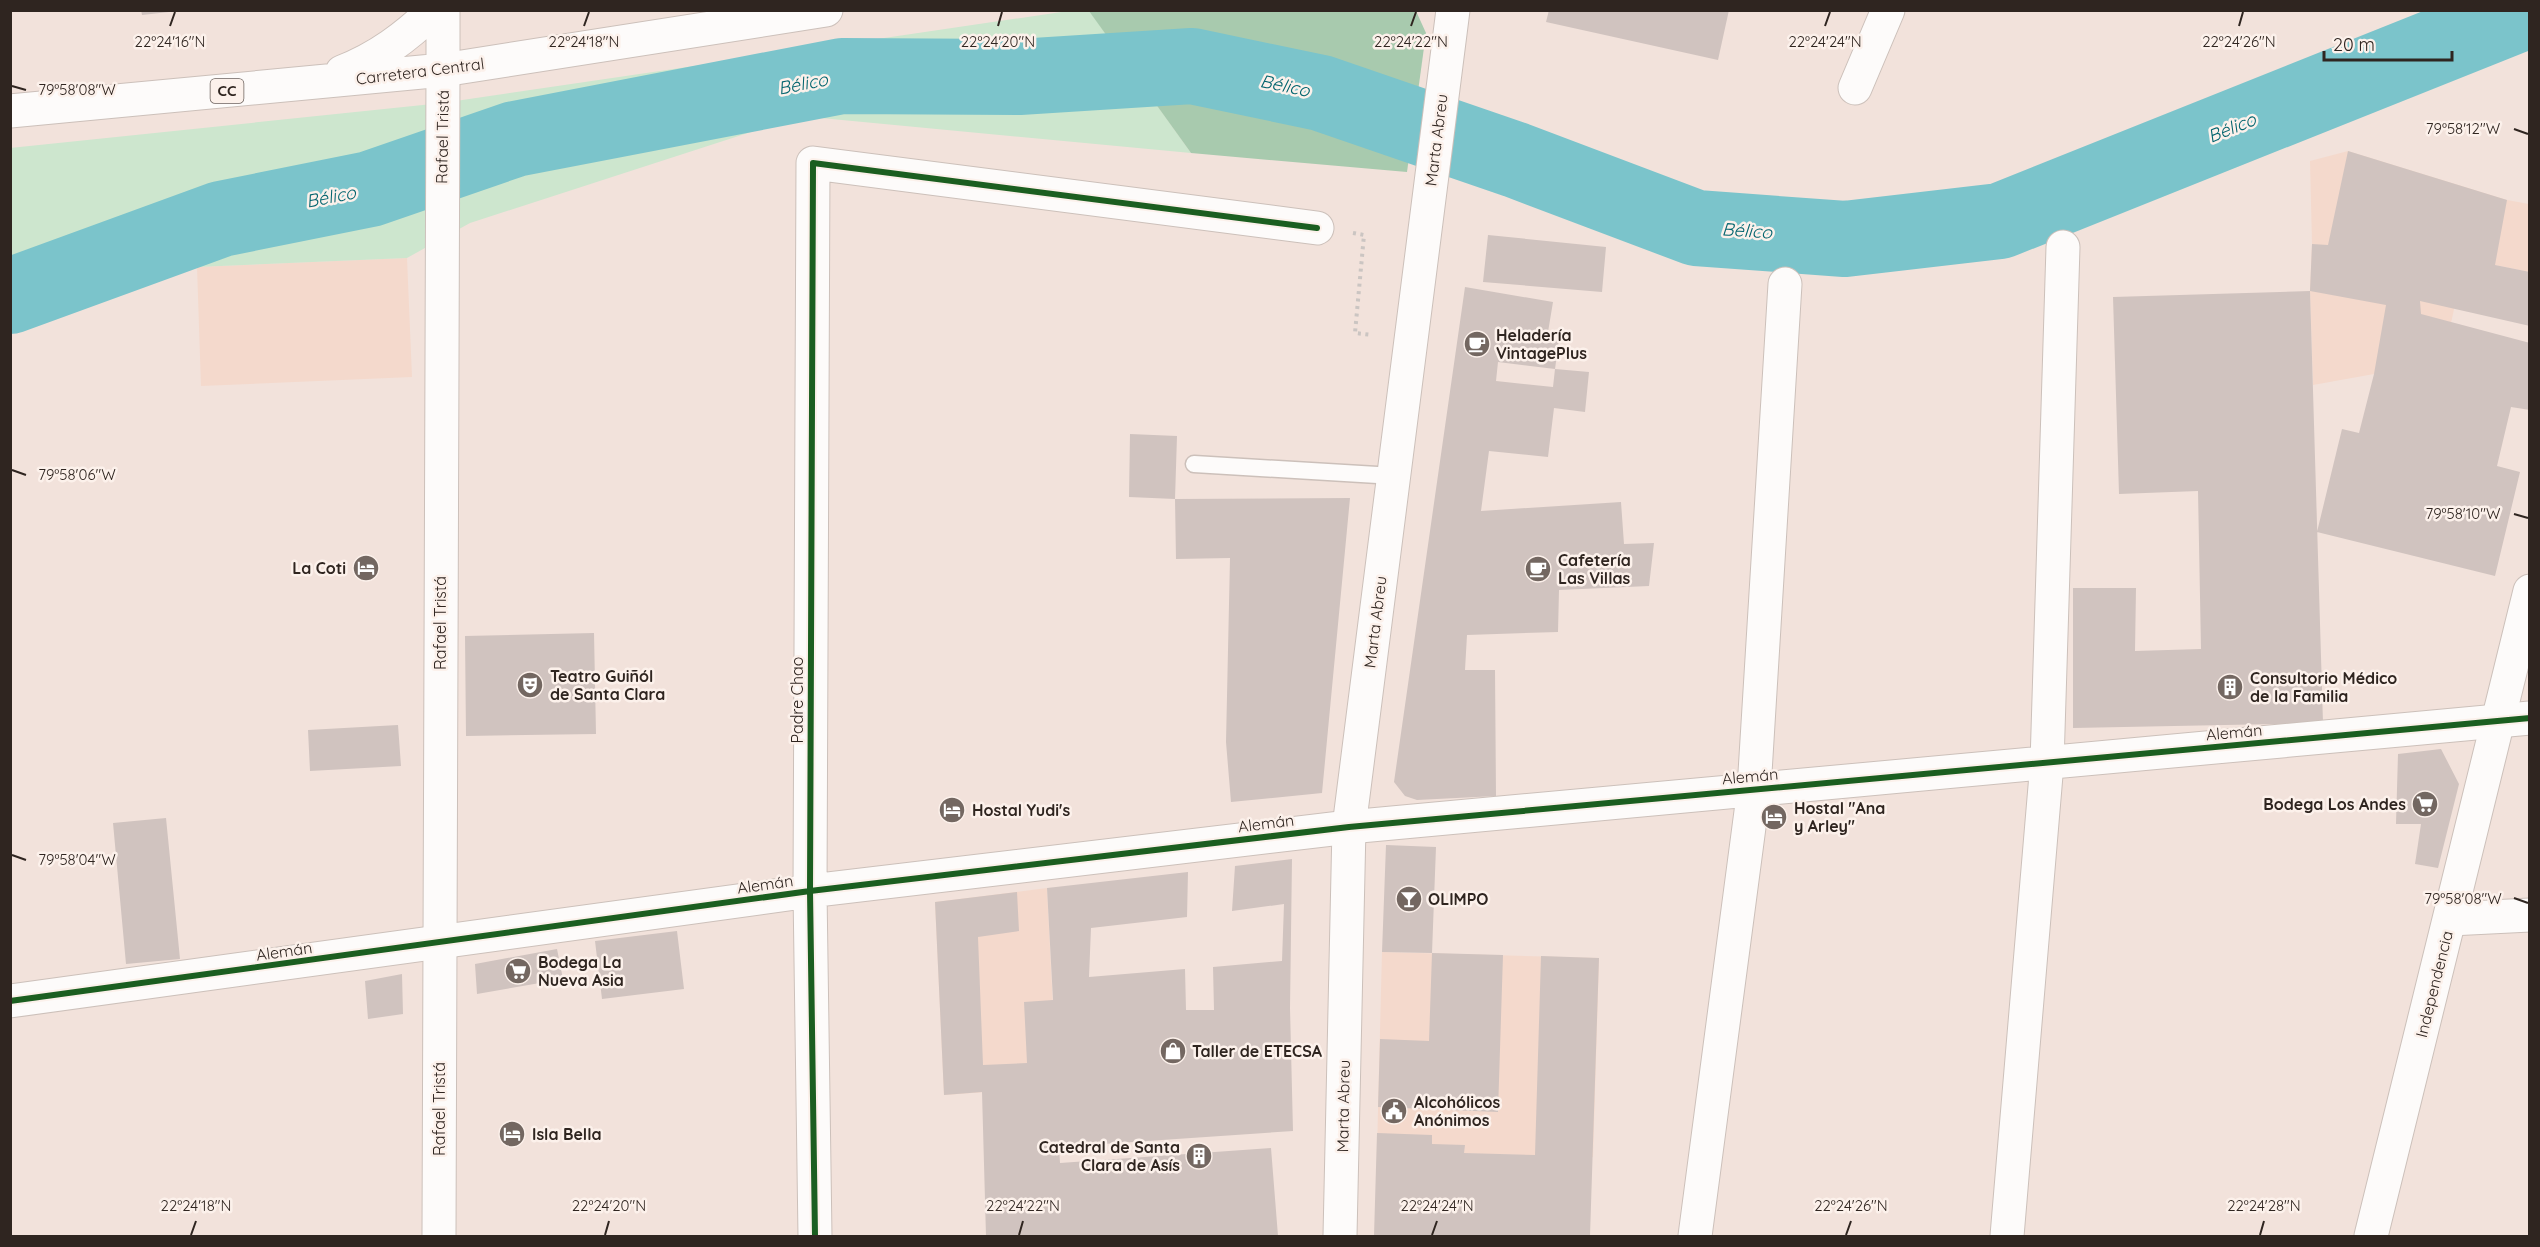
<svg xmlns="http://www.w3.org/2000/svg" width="2540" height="1247" font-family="Quicksand,sans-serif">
  <rect width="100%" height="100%" fill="#f2e2db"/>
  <path fill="#f4d9cc" d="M2348,151L2507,200L2529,204V272L2465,259L2451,323L2374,374L2313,385L2310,291L2312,244L2310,161Z
    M407,258L412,377L201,386L197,267Z
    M1047,888L1057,1087L944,1095L935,902Z
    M1382,952L1599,958L1593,1157L1377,1151Z"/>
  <path fill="#cde6ce" d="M1089,10L1191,153L800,116L470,223L407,258L197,267L11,331L10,148L442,103L1068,11Z"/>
  <path fill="#a8caae" d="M1089,11H1416L1426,33L1407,172L1191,153Z"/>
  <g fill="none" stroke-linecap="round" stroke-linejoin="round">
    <path stroke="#7bc4cb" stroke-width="76" d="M10,296L221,219L370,189L515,139L842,76L1019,77L1192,66L1321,93L1516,160L1696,228L1845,239L2000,221L2528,10"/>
  </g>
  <path fill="#d0c3bf" d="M141,10H169V12L142,15Z
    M1549,10H1729L1718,60L1546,22Z
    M2348,151L2507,200L2495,265L2530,272V326L2420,301L2421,314L2530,343V410L2511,407L2497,466L2520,472L2495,576L2317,532L2342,429L2359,433L2374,374L2386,305L2310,291L2312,244L2328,245Z
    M1488,235L1606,247L1602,292L1483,282Z
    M1465,287L1553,302L1547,338L1559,340L1555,369L1498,362L1496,381L1553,387L1555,369L1589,372L1585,412L1554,408L1548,457L1489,451L1481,511L1621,502L1624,544L1654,543L1649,586L1559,590L1558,632L1467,635L1465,670H1495L1496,796L1417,800L1405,796L1394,782Z
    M2310,291L2323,723L2073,728V588H2136L2135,651L2201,649L2198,491L2119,494L2113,297Z
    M1130,434L1177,436L1175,499L1129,497Z
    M1350,498L1322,793L1231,802L1226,742L1230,558L1176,559L1175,499Z
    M594,633L596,734L466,736L465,636Z
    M398,725L401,766L310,771L308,730Z
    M2441,749L2459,784L2438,868L2415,864L2421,824H2396L2398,754Z
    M166,818L180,959L126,964L113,823Z
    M1386,845L1436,847L1432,953L1382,952Z
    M1292,859L1290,1008L1293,1131L1059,1147L1060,1163L1271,1148L1278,1236H986L982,1092L944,1095L935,902L1017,892L1019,931L978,937L983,1065L1027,1063L1024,1002L1053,1000L1047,888L1188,872L1187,917L1091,928L1089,977L1185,969L1186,1010H1214L1213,967L1282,961L1284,904L1232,911L1235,866Z
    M677,931L684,989L602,999L595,941Z
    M557,949L563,979L477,994L475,964Z
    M1432,953L1503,955L1498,1112L1378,1107L1380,1039L1429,1041Z
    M1541,956L1599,958L1590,1236H1374L1377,1133L1432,1135V1144L1465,1145L1464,1153L1535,1155Z
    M402,974L403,1014L368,1019L365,981Z"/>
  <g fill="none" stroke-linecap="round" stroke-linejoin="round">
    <defs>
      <path id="lane" d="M1194,464L1394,476"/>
      <path id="street" d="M1855,88L1888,10
        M2450,919L2530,915
        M10,1001L810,891L1349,827L2530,718
        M815,1236L810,891L813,163L1317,228
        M1695,1236L1754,789L1785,284
        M2007,1236L2047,763L2063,247"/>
      <path id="secondary" d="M439,1236L443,70
        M1340,1236L1349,827L1453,10
        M2371,1236L2530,591"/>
      <path id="primary" d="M443,10V70
        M342,72C378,58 406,37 434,10
        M10,111L443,70L826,10"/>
    </defs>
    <use href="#lane" stroke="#ccc0ba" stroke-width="19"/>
    <use href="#street" stroke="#ccc0ba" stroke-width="35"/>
    <use href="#secondary" stroke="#ccc0ba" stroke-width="35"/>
    <use href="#primary" stroke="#ccc0ba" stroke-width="35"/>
    <path stroke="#cbc5c2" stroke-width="4" stroke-dasharray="3 4.5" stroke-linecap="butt" d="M1353,233L1364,235L1355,333L1372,335"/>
    <use href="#lane" stroke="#fdfbfa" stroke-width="16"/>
    <use href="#street" stroke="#fdfbfa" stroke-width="33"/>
    <use href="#secondary" stroke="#fdfbfa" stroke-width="33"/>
    <use href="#primary" stroke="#fdfbfa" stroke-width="33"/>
    <defs>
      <path id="cycleway" d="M10,1001L810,891L1349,827L2530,718
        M815,1236L810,891L813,163L1317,228"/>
    </defs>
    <use href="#cycleway" stroke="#fcf1eb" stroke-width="10"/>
    <use href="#cycleway" stroke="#1b5e20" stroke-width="6"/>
  </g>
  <path fill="none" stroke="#2f2520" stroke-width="2" d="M170,26L175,12M584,26L589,12M998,26L1002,12M1411,26L1416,12M1825,26L1830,12M2239,26L2243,12M12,86L26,90M2514,129L2528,134M12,470L26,475M2514,514L2528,518M12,855L26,860M2514,898L2528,903M191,1235L196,1221M605,1235L609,1221M1019,1235L1023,1221M1432,1235L1437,1221M1846,1235L1851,1221M2260,1235L2264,1221"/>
  <defs>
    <symbol id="cafe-disc" viewBox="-11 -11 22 22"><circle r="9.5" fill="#736761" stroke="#fcf1eb"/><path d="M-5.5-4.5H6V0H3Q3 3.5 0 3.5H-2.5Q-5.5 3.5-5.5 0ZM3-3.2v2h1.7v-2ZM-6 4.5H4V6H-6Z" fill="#fff"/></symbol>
    <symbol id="hotel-disc" viewBox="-11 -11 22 22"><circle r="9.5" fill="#736761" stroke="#fcf1eb"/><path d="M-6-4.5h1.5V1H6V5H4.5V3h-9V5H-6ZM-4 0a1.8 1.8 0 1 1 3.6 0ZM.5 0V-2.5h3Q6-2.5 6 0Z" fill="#fff"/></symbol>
    <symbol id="theatre-disc" viewBox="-11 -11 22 22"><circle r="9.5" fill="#736761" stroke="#fcf1eb"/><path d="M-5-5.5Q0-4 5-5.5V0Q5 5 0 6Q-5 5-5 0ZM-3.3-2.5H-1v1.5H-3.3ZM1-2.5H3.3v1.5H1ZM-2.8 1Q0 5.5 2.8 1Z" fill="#fff"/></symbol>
    <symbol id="building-disc" viewBox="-11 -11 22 22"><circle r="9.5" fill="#736761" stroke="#fcf1eb"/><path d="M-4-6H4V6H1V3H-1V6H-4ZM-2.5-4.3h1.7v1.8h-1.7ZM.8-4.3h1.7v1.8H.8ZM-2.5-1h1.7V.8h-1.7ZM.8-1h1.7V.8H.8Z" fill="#fff"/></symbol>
    <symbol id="supermarket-disc" viewBox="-11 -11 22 22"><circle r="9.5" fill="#736761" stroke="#fcf1eb"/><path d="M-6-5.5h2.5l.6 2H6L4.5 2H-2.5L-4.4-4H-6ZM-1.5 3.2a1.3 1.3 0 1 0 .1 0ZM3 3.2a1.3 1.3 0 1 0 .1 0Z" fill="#fff"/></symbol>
    <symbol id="bar-disc" viewBox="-11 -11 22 22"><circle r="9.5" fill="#736761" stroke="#fcf1eb"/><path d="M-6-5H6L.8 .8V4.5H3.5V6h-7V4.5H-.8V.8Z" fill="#fff"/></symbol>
    <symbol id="shop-disc" viewBox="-11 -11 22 22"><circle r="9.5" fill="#736761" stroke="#fcf1eb"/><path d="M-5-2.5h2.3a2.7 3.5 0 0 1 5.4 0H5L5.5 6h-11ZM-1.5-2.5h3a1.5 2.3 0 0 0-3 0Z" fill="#fff"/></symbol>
    <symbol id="civic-disc" viewBox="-11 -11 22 22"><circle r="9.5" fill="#736761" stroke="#fcf1eb"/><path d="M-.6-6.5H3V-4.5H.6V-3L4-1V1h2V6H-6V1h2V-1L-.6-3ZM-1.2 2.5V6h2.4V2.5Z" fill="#fff"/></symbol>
  </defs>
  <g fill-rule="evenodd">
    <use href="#cafe-disc" x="1462" y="329" width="30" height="30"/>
    <use href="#hotel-disc" x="351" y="553" width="30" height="30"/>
    <use href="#cafe-disc" x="1523" y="554" width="30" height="30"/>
    <use href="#theatre-disc" x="515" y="670" width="30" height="30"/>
    <use href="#building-disc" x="2215" y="672" width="30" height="30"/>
    <use href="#supermarket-disc" x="2410" y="789" width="30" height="30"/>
    <use href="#hotel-disc" x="937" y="795" width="30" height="30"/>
    <use href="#hotel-disc" x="1759" y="802" width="30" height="30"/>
    <use href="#bar-disc" x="1394" y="884" width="30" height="30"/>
    <use href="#supermarket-disc" x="503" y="956" width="30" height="30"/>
    <use href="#shop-disc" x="1158" y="1036" width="30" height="30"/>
    <use href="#civic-disc" x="1379" y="1096" width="30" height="30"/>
    <use href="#hotel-disc" x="497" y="1119" width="30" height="30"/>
    <use href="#building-disc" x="1184" y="1141" width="30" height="30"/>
  </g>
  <g text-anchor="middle" stroke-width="5" stroke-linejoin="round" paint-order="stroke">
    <rect fill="#fcf1eb" stroke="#6c625d" stroke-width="1.5" x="210.5" y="79" width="33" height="24" rx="4.5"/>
    <g font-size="15" font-weight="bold" fill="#2f2520">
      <text x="227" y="96">CC</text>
    </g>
    <g font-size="16" fill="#2f2520" stroke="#fcf1eb">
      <text transform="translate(420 71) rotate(-7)" y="6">Carretera Central</text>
      <text transform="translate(442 137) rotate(-89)" y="6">Rafael Tristá</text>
      <text transform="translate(1436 140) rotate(-83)" y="6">Marta Abreu</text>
      <text transform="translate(1375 622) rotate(-83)" y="6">Marta Abreu</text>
      <text transform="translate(440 623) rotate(-90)" y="6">Rafael Tristá</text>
      <text transform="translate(797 700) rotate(-90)" y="6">Padre Chao</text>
      <text transform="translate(2234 732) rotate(-5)" y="6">Alemán</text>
      <text transform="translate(1750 776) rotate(-5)" y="6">Alemán</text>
      <text transform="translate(1266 823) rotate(-7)" y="6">Alemán</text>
      <text transform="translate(765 884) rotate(-8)" y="6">Alemán</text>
      <text transform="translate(284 951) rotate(-8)" y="6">Alemán</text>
      <text transform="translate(2434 984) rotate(-76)" y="6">Independencia</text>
      <text transform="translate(1343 1106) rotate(-89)" y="6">Marta Abreu</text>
      <text transform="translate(439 1109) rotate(-90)" y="6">Rafael Tristá</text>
    </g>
    <g font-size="16" font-weight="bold" fill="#2f2520" stroke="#fcf1eb" text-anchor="start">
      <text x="1496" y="341">Heladería<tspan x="1496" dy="18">VintagePlus</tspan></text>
      <text x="1558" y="566">Cafetería<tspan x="1558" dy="18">Las Villas</tspan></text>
      <text x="346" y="574" text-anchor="end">La Coti</text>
      <text x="550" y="682">Teatro Guiñól<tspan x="550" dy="18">de Santa Clara</tspan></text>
      <text x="2250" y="684">Consultorio Médico<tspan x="2250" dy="18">de la Familia</tspan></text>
      <text x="2406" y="810" text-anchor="end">Bodega Los Andes</text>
      <text x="1794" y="814">Hostal "Ana<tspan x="1794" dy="18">y Arley"</tspan></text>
      <text x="972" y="816">Hostal Yudi's</text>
      <text x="1428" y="905">OLIMPO</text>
      <text x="538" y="968">Bodega La<tspan x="538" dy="18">Nueva Asia</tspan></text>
      <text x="1192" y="1057">Taller de ETECSA</text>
      <text x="1414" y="1108">Alcohólicos<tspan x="1414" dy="18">Anónimos</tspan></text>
      <text x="532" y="1140">Isla Bella</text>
      <text x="1180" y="1153" text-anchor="end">Catedral de Santa<tspan x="1180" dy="18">Clara de Asís</tspan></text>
    </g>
    <g font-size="18" font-style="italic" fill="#00636d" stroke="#fcf1eb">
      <text transform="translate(803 84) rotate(-11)" y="6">Bélico</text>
      <text transform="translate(1285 86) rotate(12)" y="6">Bélico</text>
      <text transform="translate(2232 128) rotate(-22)" y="6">Bélico</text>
      <text transform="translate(331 197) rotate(-11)" y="6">Bélico</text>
      <text transform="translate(1747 231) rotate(4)" y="6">Bélico</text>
    </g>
  </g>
  <g font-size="15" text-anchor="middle" fill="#2f2520" stroke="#fcf1eb" stroke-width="5" stroke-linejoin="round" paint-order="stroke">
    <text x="170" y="47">22°24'16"N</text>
    <text x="584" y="47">22°24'18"N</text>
    <text x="998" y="47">22°24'20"N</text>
    <text x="1411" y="47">22°24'22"N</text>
    <text x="1825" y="47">22°24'24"N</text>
    <text x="2239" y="47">22°24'26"N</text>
    <text x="77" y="95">79°58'08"W</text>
    <text x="2463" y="134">79°58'12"W</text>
    <text x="77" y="480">79°58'06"W</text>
    <text x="2463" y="519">79°58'10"W</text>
    <text x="77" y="865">79°58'04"W</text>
    <text x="2463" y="904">79°58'08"W</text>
    <text x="609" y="1211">22°24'20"N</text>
    <text x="1437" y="1211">22°24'24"N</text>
    <text x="2264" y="1211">22°24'28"N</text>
    <text x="196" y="1211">22°24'18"N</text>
    <text x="1023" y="1211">22°24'22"N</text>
    <text x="1851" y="1211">22°24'26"N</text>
  </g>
  <rect width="2540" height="1247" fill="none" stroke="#2f2520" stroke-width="24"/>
  <path d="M2324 51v9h128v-9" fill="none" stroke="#2f2520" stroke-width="3"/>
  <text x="2333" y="51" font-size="18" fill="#2f2520" stroke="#fcf1eb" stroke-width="4.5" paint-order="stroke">20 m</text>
</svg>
